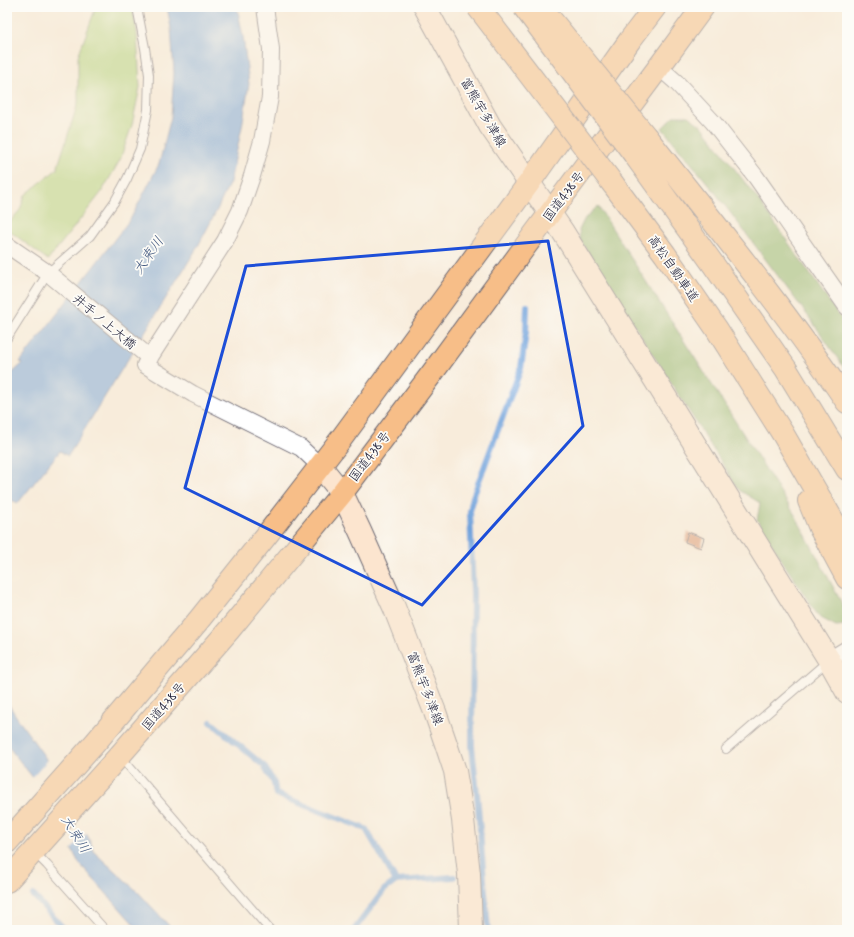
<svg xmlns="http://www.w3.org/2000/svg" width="854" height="937" font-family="Mynerve,'Klee One',sans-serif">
  <rect width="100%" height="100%" fill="#fdfcf7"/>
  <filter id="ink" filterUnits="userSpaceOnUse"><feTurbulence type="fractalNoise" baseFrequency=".025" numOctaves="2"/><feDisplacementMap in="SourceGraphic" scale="8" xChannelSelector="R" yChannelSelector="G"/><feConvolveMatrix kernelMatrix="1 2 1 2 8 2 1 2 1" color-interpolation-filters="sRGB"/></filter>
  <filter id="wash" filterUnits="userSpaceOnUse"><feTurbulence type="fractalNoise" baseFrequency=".012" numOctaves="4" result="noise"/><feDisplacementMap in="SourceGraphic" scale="16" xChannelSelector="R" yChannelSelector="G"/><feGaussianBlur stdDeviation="0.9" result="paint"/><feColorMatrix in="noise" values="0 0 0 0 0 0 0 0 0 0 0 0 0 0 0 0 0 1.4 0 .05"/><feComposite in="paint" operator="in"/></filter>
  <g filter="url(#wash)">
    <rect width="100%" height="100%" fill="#f8ecdb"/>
    <path fill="#afd37c" stroke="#687a5c" d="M96,7H128L133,11L137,33L140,87L132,125L120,160L101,193L48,260L7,229V225L20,210L25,195L57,169L78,103V56Z"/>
    <path fill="#8bb56c" stroke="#566c54" d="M674,116H688L702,126L760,202L847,327V372L814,324L714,191L662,128Z
      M598,206L795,515L847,613V625L836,626L819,617L786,567L757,520L760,503L739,490L580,240L579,230L585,218Z"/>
    <path fill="#71a3dc" stroke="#4a628c" d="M167,7H237L243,36L249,84L242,127L230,182L217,210L197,248L68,456L60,451L18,503L9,499L7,502V378L22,364L20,362L131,218L159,164L171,117L174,73L171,28Z
      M7,702L20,722L47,760L72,799L95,853L138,892L173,930H139L79,863L34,779L7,745Z"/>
    <path fill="#f8ecdb" d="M49,759L74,798L88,832L70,851L31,779Z"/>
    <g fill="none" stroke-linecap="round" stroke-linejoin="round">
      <path stroke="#71a3dc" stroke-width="6" d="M211,722L264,766L274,783L276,794L366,829L396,881
        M33,895L65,930
        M354,930L384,890L396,881L454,877
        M488,930L477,793L472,746L473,593L470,511L473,497L521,368L526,332L527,306"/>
    </g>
    <g id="blocks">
      <path fill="#d9936e" d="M688,532L704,538L701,548L685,542Z"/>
    </g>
  </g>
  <g filter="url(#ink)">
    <use href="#blocks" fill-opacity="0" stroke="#6d6973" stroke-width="1"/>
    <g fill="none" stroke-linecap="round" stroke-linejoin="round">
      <defs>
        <path id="lane" d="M7,338L48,273L90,236L115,201L127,179L140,149L148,110L149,75L145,48L137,7
          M726,749L829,660
          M120,756L270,930
          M34,852L47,865L105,930"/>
        <path id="street" d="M265,7L271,49L270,97L262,141L252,176L240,211L225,241L145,365L193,394L301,448L320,466
          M659,67L676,82L713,122L756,177L847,307
          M7,245L48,273L150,358
          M829,660L847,649"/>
        <path id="secondary" d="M425,7L490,126L563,232L829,660L847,692
          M320,466L342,493L360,531L394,607L435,712L446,744L455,771L463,820L469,874L471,930"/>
        <path id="highway" d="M647,138C715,224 785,310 847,402
          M634,154L713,264L786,369L847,469
          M613,184L665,254L716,328L783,434L847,545
          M809,501L820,528L847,578
          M7,842L95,743L198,621L266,536L341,439L529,183L630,40L655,7
          M7,881L120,755L229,630L342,493L433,372L524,248L659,67L703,7"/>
      </defs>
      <use href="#lane" stroke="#6d6973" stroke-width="10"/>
      <use href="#street" stroke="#6d6973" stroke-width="18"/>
      <use href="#secondary" stroke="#6d6973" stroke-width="24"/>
      <use href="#highway" stroke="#6d6973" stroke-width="24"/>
      <use href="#lane" stroke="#fff" stroke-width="8"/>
      <use href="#street" stroke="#fff" stroke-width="16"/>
      <use href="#secondary" stroke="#fce5cf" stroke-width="22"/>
      <use href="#highway" stroke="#f7be88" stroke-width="22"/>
      <defs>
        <path id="highway-bridge" d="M478,7L613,184
          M524,7L634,154
          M548,16L647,138"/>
      </defs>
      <use href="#highway-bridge" stroke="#6d6973" stroke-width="24" stroke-linecap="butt"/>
      <use href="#highway-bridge" stroke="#f7be88" stroke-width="22"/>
    </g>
  </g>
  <path d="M0 0H854V937H0ZM548,241L583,426L422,605L185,488L246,266Z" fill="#f8ecdb" fill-opacity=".55" fill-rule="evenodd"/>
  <path fill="none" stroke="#1d4ed8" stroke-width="3" stroke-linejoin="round" d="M548,241L583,426L422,605L185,488L246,266Z"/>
  <g text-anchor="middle" stroke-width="3.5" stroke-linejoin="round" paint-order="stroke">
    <g font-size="13" fill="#22223b" stroke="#fdfcf7">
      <text transform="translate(484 112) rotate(60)" y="5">富熊宇多津線</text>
      <text transform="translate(563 196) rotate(-53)" y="5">国道438号</text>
      <text transform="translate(674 268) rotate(55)" y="5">高松自動車道</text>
      <text transform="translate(105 321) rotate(40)" y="5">井手ノ上大橋</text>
      <text transform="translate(369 456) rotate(-53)" y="5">国道438号</text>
      <text transform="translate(426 688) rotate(69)" y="5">富熊宇多津線</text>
      <text transform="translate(163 706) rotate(-49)" y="5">国道438号</text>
    </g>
    <g font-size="14" font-style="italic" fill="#465c83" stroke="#fdfcf7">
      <text transform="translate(148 255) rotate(-55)" y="5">大束川</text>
      <text transform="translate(76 834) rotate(58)" y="5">大束川</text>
    </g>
  </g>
  <rect width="854" height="937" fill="none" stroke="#fdfcf7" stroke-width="24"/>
</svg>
